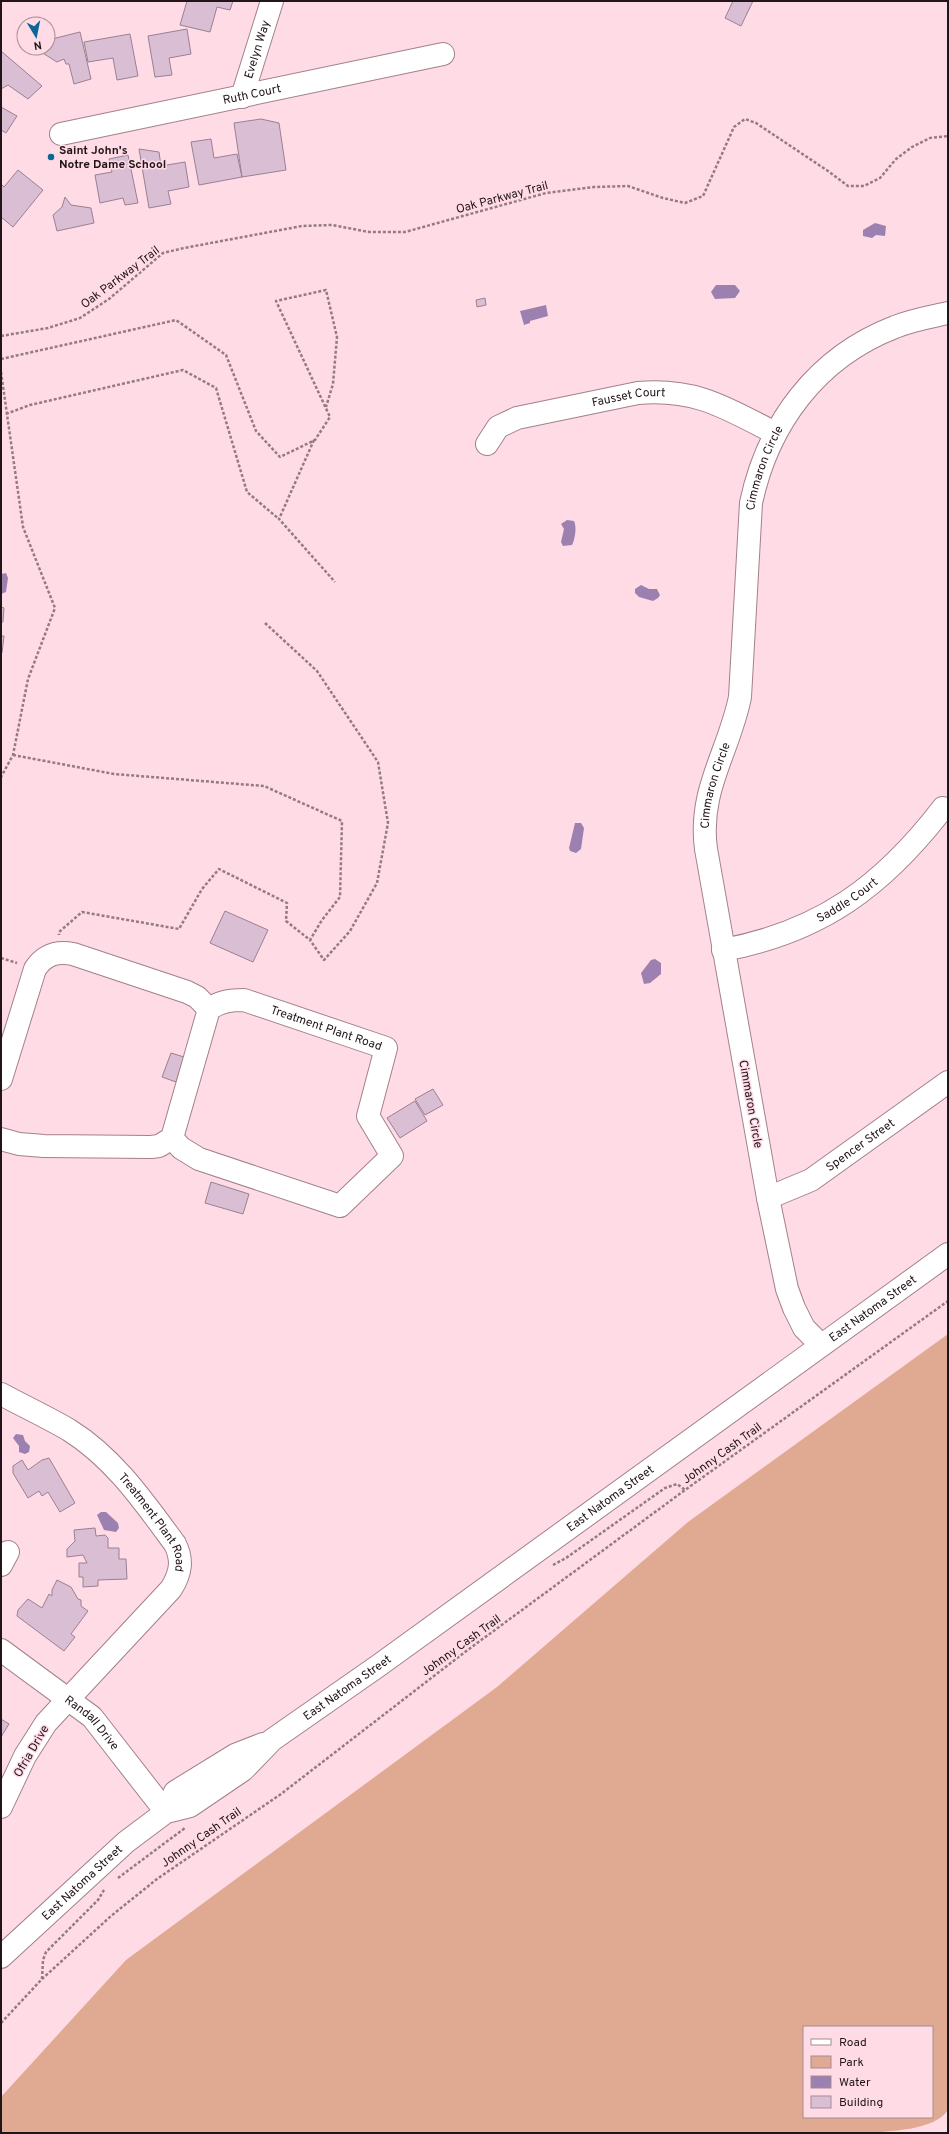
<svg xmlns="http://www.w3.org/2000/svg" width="949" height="2134" font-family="Overpass,sans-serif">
  <rect width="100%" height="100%" fill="#ffdbe6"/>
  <path fill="#e0a992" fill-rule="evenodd" d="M948,1334V2110C934,2131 888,2131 866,2133H1V2097L126,1960L497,1687L688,1522ZM804,2027H932V2117H804Z"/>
  <path fill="#9c80b0" d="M875,223L886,226L885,236L876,235L872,238L863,236V230Z
    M716,285H735L740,291L735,298L715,299L711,292Z
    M546,305L548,316L530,321V323L524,325L520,311Z
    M567,520L574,521C577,527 575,539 572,545L563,546L561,542L564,529L561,524Z
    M6,573L8,578L6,592L1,594V574Z
    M641,585L649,589H657L660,595L658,598L653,601L639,597L635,593V589Z
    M575,823H581L584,828L581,849L576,853L570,851L569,848Z
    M655,959L661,963V974L650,983L644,984L641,973L651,960Z
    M16,1434L23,1435L25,1441L30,1446L29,1452L25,1454L19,1452V1446L13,1438Z
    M101,1512H106L118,1523L119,1528L116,1532L104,1530L97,1515Z"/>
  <path fill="#dabed3" stroke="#9a8094" d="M187,1H233L230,10L217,7L210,32L180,25Z
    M733,1H753L741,26L725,18Z
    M187,29L191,54L169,58L172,75L155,77L148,36Z
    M80,32L91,79L74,84L69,64H66L64,59L57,62L41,52V48H48V40Z
    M130,34L138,76L117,80L113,58L88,62L84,42Z
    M1,51L42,86L28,99L8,85L1,89Z
    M1,107L17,116L6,133L1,130Z
    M261,119L279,123L286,170L242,177L234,123Z
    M211,139L214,158L237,154L242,177L199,185L191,142Z
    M139,149L159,152L161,166L185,162L189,187L168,191L171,204L149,208Z
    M128,155L138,203L125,205L123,198L100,203L95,175L112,172L109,159Z
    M18,170L43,190L13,227L1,217V184L4,187Z
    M65,197L71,205L91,208L94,223L57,231L53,215L62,207Z
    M485,298L486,305L477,307L476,300Z
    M1,607L4,608L3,622H1Z
    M1,636H4L2,653H1Z
    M225,911L268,930L253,962L210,943Z
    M171,1053L184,1057L176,1082L162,1077Z
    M433,1089L443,1105L425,1115L415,1099Z
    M415,1101L427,1121L400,1138L387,1118Z
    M211,1182L249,1194L243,1214L205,1203Z
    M49,1458L75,1503L60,1512L48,1492L42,1496L39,1491L28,1498L13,1473V1466L22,1460L28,1470L42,1460Z
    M95,1528L96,1536L105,1535L108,1538V1548H119V1559H126L127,1579L98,1580V1586L83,1587V1577H79V1563H87L83,1555L67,1557V1549L75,1541L74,1530Z
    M57,1580L71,1587L78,1599L81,1600V1606L88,1611L71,1634L75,1637L64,1651L17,1616L18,1610L28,1599L42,1608L49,1594L52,1596V1590Z
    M1,1719L9,1724L1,1737Z"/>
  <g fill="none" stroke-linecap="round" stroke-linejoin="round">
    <defs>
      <g id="minor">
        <path id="s1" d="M242,97L272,1"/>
        <path id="s2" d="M61,134L443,54"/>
        <path id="s3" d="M487,444L498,427L517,418L638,393C696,388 726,408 775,433"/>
        <path id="s4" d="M723,950C821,932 883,886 943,808"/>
        <path d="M1,1079L35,969C45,954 57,951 73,954L187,992L197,997L209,1009"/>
        <path id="s5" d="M1,1139L19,1144L44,1146L151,1147L159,1146L172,1138L209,1009C221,1001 231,1000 244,1000L386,1048L368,1116L392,1156L340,1206L199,1159L181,1148L172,1138"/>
        <path id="s6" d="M768,1198L811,1180L948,1082"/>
        <path id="s7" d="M821,1345L804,1328L794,1308L787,1289L768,1198L706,849C698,790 729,752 740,697L751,503C768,423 817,357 895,327C912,320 930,317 948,313"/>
        <path id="s8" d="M1,1394C23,1406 47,1417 69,1430C114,1458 144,1502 175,1544C183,1560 181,1573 171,1589L46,1723L25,1756L1,1807"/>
        <path d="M1,1565L8,1552"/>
        <path id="s9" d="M1,1650L92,1717L166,1812"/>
      </g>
      <g id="major">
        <path d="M166,1812L175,1792L235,1755L263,1744"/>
        <path id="s10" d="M1,1957L126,1842L166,1812L190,1806L243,1770L272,1740L378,1666L948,1254"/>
      </g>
    </defs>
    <use href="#minor" stroke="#a2818c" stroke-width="24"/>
    <use href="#major" stroke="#a2818c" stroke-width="24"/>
    <path stroke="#947b83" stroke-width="2.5" stroke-dasharray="3 2" stroke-linecap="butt" d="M1,336L48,328L80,318L109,299L163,253L184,248L302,226L332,225L369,232H405L546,193L594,187L628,186L663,198L685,203L703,196L734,127L745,119L756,123L828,171L848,186H864L880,178L896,159L912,147L930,138L948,136
      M1,359L176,320L226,355L256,431L280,457L315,440L330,417L276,301L326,290L337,337L333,384L326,407
      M1,372L23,527L55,608L28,679L13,755L1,777
      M6,414L30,405L183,370L216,388L247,492L279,519
      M314,440L279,519L335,582
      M265,623L317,671L378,762L388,823L377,883L350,931L324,960L310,940
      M13,755L114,774L264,786L342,821L340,897L322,920L310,940L286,921L287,903L219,869L202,889L179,929L82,912L59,932V935
      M1,958L17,963
      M553,1565L566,1558L665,1488L677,1484L685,1490
      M118,1878L185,1828
      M42,1979L43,1960L46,1952L98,1900L104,1890
      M1,2023L42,1979L111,1916L157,1879L281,1794L465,1652L685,1490L948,1301"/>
    <use href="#minor" stroke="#fff" stroke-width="22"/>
    <use href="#major" stroke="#fff" stroke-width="22"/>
  </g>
  <circle fill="#0e6697" stroke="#ffdbe6" stroke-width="1.5" cx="51" cy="157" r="4"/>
  <g text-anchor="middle" stroke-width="3" stroke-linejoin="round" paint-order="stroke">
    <g font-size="12" fill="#211519" stroke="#ffdbe6">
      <text dy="4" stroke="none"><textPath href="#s1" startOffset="50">Evelyn Way</textPath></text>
      <text dy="4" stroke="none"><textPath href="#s2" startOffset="195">Ruth Court</textPath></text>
      <text transform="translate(502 197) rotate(-15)" y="4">Oak Parkway Trail</text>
      <text transform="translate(120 277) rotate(-37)" y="4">Oak Parkway Trail</text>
      <text dy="4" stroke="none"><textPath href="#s3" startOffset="155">Fausset Court</textPath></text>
      <text dy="4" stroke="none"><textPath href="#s7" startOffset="903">Cimmaron Circle</textPath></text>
      <text dy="4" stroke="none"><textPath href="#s7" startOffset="579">Cimmaron Circle</textPath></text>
      <text dy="4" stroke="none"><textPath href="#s4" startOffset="135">Saddle Court</textPath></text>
      <text dy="4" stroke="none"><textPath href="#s5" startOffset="432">Treatment Plant Road</textPath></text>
      <text transform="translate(751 1104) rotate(80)" y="4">Cimmaron Circle</text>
      <text dy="4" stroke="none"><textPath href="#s6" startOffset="107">Spencer Street</textPath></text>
      <text dy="4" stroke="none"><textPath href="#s10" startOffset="1090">East Natoma Street</textPath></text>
      <text transform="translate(722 1453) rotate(-36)" y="4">Johnny Cash Trail</text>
      <text dy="4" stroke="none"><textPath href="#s10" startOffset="766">East Natoma Street</textPath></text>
      <text dy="4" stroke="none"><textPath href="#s8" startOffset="204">Treatment Plant Road</textPath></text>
      <text transform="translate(461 1645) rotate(-36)" y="4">Johnny Cash Trail</text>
      <text dy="4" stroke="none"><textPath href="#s10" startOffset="442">East Natoma Street</textPath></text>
      <text dy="4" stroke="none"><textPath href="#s9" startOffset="117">Randall Drive</textPath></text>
      <text transform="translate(31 1751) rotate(-60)" y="4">Ofria Drive</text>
      <text transform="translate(201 1837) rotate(-35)" y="4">Johnny Cash Trail</text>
      <text dy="4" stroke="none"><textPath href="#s10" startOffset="110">East Natoma Street</textPath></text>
    </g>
    <g font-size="12" font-weight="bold" fill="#211519" stroke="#ffdbe6" text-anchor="start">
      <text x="59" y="154">Saint John's<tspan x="59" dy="14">Notre Dame School</tspan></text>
    </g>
  </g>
  <rect width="949" height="2134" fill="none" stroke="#211519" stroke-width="4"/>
  <rect x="803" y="2026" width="130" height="92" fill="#ffdbe6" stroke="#a68c94"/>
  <rect x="811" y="2039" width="20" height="6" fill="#ffffff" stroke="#a68c94"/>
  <text x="839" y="2046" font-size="12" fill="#211519">Road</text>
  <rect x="811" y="2056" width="20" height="12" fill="#e0a992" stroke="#a68c94"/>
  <text x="839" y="2066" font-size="12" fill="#211519">Park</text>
  <rect x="811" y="2076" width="20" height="12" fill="#9c80b0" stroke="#a68c94"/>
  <text x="839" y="2086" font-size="12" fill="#211519">Water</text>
  <rect x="811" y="2096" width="20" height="12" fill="#dabed3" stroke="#a68c94"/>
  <text x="839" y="2106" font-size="12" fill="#211519">Building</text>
  <g transform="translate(36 36) rotate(170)"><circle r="19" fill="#ffdbe6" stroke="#a68c94"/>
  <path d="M0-3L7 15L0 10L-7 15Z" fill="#0e6697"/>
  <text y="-6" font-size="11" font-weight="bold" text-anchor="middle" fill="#211519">N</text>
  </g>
</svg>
